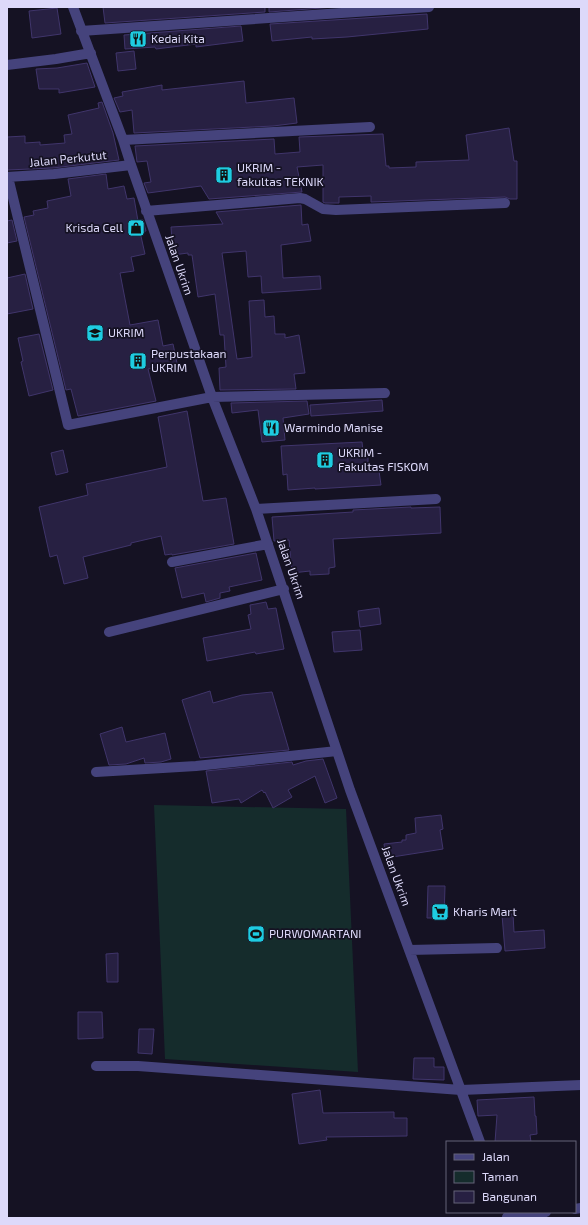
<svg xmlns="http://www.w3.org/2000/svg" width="588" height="1225" font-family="'Exo 2',sans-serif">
  <rect width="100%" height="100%" fill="#151223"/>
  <path fill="#152c2c" d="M154,805L346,809L358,1072L165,1059Z"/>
  <path fill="#272042" stroke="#40356b" d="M103,7H265V12L105,23Z
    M269,7H335L269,12Z
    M57,8L61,34L32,38L29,11Z
    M427,14L428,29L347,37L312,39V37L272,41L270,24Z
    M241,26L243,41L196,47V44L156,49L155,47L125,49L124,35Z
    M134,51L136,69L118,71L116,53Z
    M87,63L95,87L59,93V89H39L36,69L57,68Z
    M244,81L246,103L294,98L297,123L273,126L134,133L132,110L120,112L114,98L123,96L122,92L162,85V90Z
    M102,102L113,133L119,160L53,168L7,170V137L25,136V143L40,142V145L65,143L64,135L72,134L68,115L99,108L98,103Z
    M509,128L514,161H517V199H510L505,197L371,202V196L339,197V203H325L323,202V165L297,167L302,192L209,199L201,186L148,193L144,183L151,182L147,161L137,162L135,146L274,139L275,154L300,152L299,137L383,134L386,166H389V168L416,167V162L469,160L466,135Z
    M106,174L108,189L124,186L127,199L134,198L138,221L143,220L146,231L140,232L145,254L131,257L134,271L120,273L130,325L158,320L163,346L173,344L177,363L148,369L156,401L78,416L71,389L66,390L24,217L34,215L33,211L48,208L47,201L71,196L68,179Z
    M301,205L302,225L308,224L311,241L281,245L283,278L320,276L321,289L262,293L261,276L248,277L246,251L222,253L237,359L252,357L249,301L264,300L265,317L274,316L275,334H285V338L299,335L305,373L294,374L296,389L220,390L219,368L226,367L224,335H220L215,294L198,297L192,255H188V253L173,255L171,227L223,224L216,212Z
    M12,220L17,241L7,243V221Z
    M25,274L33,309L7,314V278Z
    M39,334L53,390L29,396L21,362L23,361L18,338Z
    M382,400L383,411L311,416L310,405Z
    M307,401L309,414L283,418L285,440L262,442L258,410L232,413L231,403Z
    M187,411L203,501L226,498L234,544L172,555V554L165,555L161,536L131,543V545L83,557L88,578L64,584L57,555L50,557L39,507L88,495L86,484L167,467L158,417Z
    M362,442L363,451H368V471H379L381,485L315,489V488L288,490L287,474L283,475L281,446Z
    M63,450L68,472L56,475L51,453Z
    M411,507V508L440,507L441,533L333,539L335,567L329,568V574L310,575V571L292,573L289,540L274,541L272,517L353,512V510Z
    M256,553L262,580L229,587L230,591L220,593V598L206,602L204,593L182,598L175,568Z
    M266,602L268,609L276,608L284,649L256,654L255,652L207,661L203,638L251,629L248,615L251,614L250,605Z
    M379,608L381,624L360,627L358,611Z
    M360,630L362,650L334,652L332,632Z
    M210,691L213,703L242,695L272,692L289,750L200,758L182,700Z
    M122,727L126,742L165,733L171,759L161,762L145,763L144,758L126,764L109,765L100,734Z
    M323,759L337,798L325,803L315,776L288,790L292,797L273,808L265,792L264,793L262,790L241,803L239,799L212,803L206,771L292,762L293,765L306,761Z
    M441,815L443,829L440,830L443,849L386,858L384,844L402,842V840H406V835L416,833L415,818Z
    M428,886H445L444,918H427Z
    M513,914L514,932L544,930L545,948L505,951L502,915Z
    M118,953V982H107L106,954Z
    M78,1012H102L103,1038L78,1039Z
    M139,1029H154L152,1054L138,1053Z
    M414,1058H434V1067H444V1080L413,1079Z
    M320,1090L323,1113L394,1112V1118H407V1136L326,1137L327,1140L299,1144L292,1094Z
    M534,1097L535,1116H536L537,1134L530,1135L531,1142H495L497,1115L478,1116L477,1100Z"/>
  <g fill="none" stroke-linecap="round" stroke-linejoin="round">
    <path stroke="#45437c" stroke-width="10" d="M73,7L123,140L131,165L212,397L256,509L350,790L480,1142
      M81,31L429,7
      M7,65L56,59L91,53
      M123,140L370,127
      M7,177L54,174L131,165
      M8,177L68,425L212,397L385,393
      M146,211L300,198L305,199L323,209L336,210L505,203
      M256,509L436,499
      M172,562L268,544
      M109,632L284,589
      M96,772L196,766L337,751
      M409,950L497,948
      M96,1066H138L461,1090L581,1085
      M575,1209L581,1208
      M507,1217L546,1212"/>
  </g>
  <defs>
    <symbol id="restaurant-square" viewBox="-11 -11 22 22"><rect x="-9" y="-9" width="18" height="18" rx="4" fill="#1ecce1" stroke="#151223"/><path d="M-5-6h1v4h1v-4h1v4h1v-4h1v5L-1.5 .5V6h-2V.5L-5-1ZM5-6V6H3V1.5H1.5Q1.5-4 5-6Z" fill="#111"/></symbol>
    <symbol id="building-square" viewBox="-11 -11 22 22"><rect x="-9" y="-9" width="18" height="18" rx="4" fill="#1ecce1" stroke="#151223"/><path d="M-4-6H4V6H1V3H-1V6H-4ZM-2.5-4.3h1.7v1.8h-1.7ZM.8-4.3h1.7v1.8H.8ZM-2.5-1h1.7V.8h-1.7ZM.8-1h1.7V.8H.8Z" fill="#111"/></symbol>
    <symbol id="shop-square" viewBox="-11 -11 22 22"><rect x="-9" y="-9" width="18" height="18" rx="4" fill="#1ecce1" stroke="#151223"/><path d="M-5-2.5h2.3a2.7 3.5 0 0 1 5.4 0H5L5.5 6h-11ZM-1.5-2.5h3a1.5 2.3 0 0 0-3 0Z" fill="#111"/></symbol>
    <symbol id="university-square" viewBox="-11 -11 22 22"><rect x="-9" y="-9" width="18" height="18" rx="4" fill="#1ecce1" stroke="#151223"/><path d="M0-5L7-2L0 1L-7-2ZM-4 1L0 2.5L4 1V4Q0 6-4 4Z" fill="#111"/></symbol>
    <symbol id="supermarket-square" viewBox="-11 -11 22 22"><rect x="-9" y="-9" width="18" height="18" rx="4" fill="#1ecce1" stroke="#151223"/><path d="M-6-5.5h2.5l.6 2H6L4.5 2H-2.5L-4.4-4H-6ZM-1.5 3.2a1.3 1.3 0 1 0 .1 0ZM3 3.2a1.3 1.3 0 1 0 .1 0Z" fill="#111"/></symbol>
    <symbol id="stadium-square" viewBox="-11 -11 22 22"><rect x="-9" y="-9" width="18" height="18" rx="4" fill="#1ecce1" stroke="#151223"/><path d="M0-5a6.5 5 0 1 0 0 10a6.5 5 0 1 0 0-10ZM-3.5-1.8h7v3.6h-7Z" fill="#111"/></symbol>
  </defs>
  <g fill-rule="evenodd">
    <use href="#restaurant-square" x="128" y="29" width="20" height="20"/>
    <use href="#building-square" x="214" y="165" width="20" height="20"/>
    <use href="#shop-square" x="126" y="218" width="20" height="20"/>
    <use href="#university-square" x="85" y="323" width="20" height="20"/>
    <use href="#building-square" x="128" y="351" width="20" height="20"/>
    <use href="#restaurant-square" x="261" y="418" width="20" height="20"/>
    <use href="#building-square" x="315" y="450" width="20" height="20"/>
    <use href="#supermarket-square" x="430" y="902" width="20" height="20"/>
    <use href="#stadium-square" x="246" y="924" width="20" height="20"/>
  </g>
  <g text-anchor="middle" stroke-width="3.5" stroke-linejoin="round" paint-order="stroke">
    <g font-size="12" fill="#ddd9fa" stroke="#151223" text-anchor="start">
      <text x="151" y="43">Kedai Kita</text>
      <text x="237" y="172">UKRIM -<tspan x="237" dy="14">fakultas TEKNIK</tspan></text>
      <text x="123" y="232" text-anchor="end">Krisda Cell</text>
      <text x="108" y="337">UKRIM</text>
      <text x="151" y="358">Perpustakaan<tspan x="151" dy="14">UKRIM</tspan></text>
      <text x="284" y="432">Warmindo Manise</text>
      <text x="338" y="457">UKRIM -<tspan x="338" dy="14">Fakultas FISKOM</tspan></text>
      <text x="453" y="916">Kharis Mart</text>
      <text x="269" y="938">PURWOMARTANI</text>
    </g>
    <g font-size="12" fill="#ddd9fa" stroke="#151223">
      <text transform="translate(68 159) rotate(-6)" y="4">Jalan Perkutut</text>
      <text transform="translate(179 265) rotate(71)" y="4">Jalan Ukrim</text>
      <text transform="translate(291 569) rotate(71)" y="4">Jalan Ukrim</text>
      <text transform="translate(396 876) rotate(70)" y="4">Jalan Ukrim</text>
    </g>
  </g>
  <rect width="588" height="1225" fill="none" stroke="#ddd9fa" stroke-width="16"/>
  <rect x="446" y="1141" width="130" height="72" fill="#151223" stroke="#656279"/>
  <rect x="454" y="1154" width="20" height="6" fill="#45437c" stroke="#656279"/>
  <text x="482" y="1161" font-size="12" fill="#ddd9fa">Jalan</text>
  <rect x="454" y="1171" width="20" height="12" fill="#152c2c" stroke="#656279"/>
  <text x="482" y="1181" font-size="12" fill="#ddd9fa">Taman</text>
  <rect x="454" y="1191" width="20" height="12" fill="#272042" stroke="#656279"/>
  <text x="482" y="1201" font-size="12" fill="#ddd9fa">Bangunan</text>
</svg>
